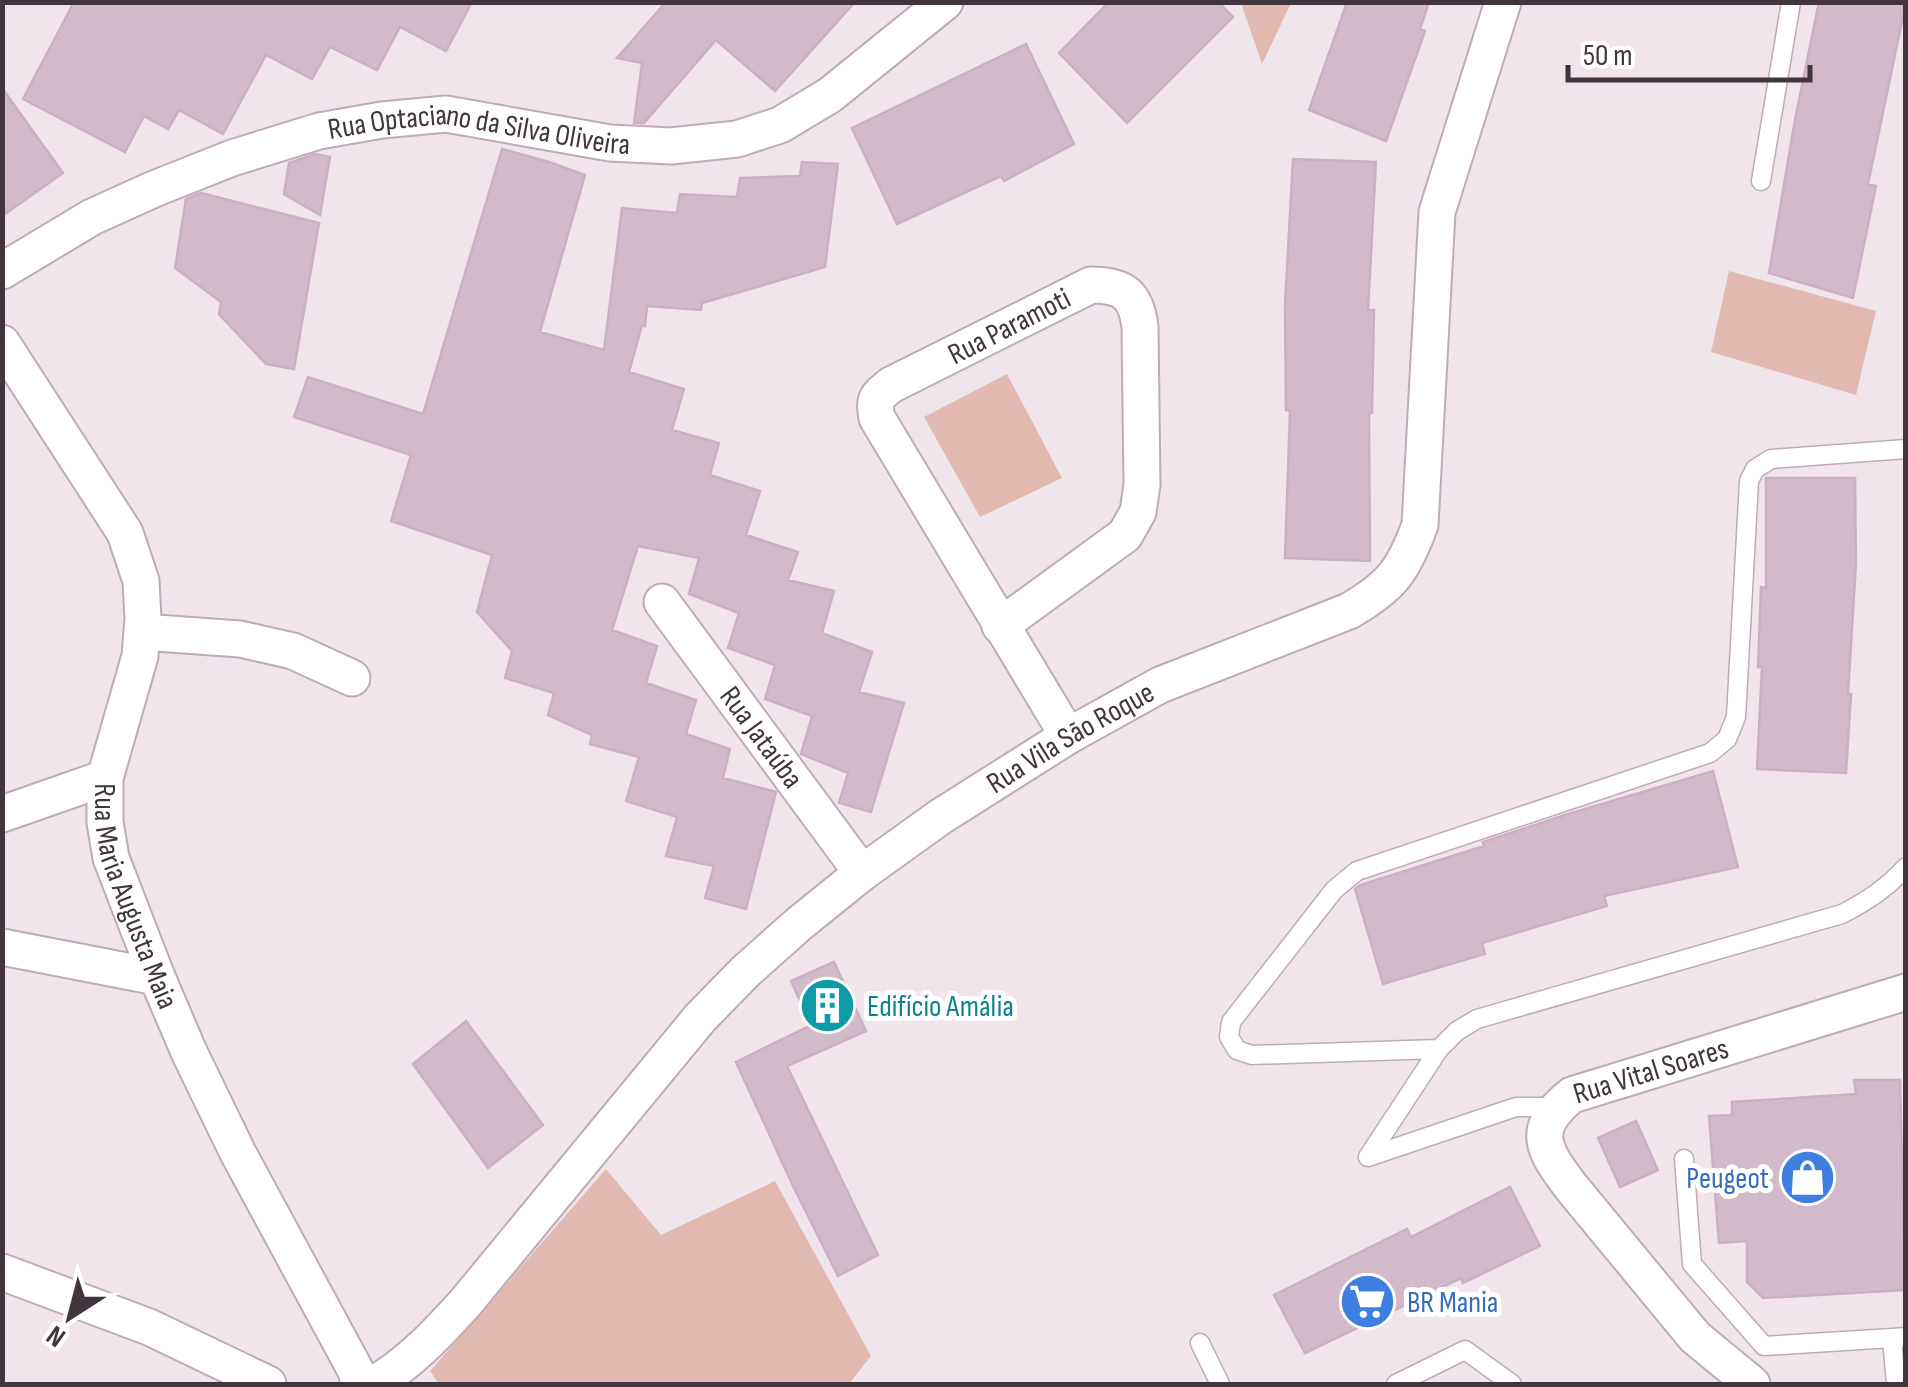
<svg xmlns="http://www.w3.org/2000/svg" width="1908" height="1387" font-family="'Sofia Sans Condensed',sans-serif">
  <rect width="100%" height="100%" fill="#f1e5ec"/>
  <path fill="#e2b9b1" d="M1241,3H1291L1262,64Z
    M1729,271L1876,311L1856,395L1711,352Z
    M1007,374L1062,478L980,517L924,417Z
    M606,1169L661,1235L775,1181L871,1356L849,1384H439L430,1371Z"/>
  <path fill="#d1bbca" stroke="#cbafc2" stroke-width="2.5" d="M74,2H472L446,51L400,27L377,70L330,47L312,79L266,55L223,134L179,110L168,129L144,116L125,152L23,99Z
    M666,2H855L775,91L716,40L644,123H634L642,63L617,58Z
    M1109,2H1218L1233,17L1127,123L1059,53Z
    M1347,2H1429L1420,29L1425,31L1386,141L1309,110Z
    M1819,2H1906L1868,184L1876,186L1853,298L1769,273L1795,120Z
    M1026,44L1074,144L1004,181L1001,176L897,224L852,128Z
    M2,88L63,173L2,216Z
    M502,149L549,162L585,175L540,332L604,350L622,208L677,213L680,194L737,197L740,178L800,176L802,162L838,164L825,267L702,303L701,310L647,306L645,326L642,325L629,372L684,389L672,430L719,443L710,475L760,491L746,535L798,552L788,580L834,591L822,633L872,652L859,692L904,703L871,812L839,803L848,773L801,754L812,716L765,699L775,665L728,648L739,613L689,594L699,558L638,546L612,630L657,646L646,683L696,700L686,734L730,749L723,778L776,792L746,909L705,898L714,866L666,856L677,817L626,801L639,757L590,744L592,735L548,715L554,693L505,678L512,651L477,612L492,555L391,521L411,455L294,417L308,377L423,414Z
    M315,154L330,157L320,215L284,194L289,163Z
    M1293,159L1376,162L1368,310H1374L1372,413H1369L1370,561L1285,558L1290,411L1286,410L1285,305Z
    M201,193L319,223L294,369L266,364L219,314L221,302L175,268L186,199Z
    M1766,478H1855L1856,563L1848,694H1851L1846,773L1757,769L1762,667H1758L1761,587L1766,588Z
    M1713,771L1738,867L1604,896L1607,906L1482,943L1485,954L1383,984L1355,889L1360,885L1484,846L1483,842L1565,815Z
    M834,962L866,1031L787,1066L878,1255L838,1276L793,1186L736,1062L811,1025L791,981Z
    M466,1021L543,1125L488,1168L413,1064Z
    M1854,1080H1900L1905,1290L1763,1298L1747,1282V1241L1719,1243L1709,1116L1732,1115V1102L1856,1094Z
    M1636,1121L1658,1170L1620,1187L1598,1138Z
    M1510,1187L1540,1246L1463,1283L1461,1278L1305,1353L1274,1295L1407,1229L1411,1237Z"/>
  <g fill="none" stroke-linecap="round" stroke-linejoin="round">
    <defs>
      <path id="service" d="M1761,181L1791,2
        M1439,1049L1252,1055L1237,1050L1229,1037L1231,1022L1334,890L1357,871L1710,753L1727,739L1736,717L1749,481L1755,469L1771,459L1906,449
        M1368,1157L1439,1049L1457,1031L1477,1019L1842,914C1867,901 1887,888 1906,867
        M1368,1157L1516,1107H1557
        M1684,1159L1692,1264L1764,1346L1892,1338
        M1200,1343L1220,1384
        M1396,1384L1465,1350L1512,1384
        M1896,1384L1892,1338L1906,1337"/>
      <g id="minor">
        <path id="s1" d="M2,271L92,217L154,189L232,158L319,131L382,120L446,114L610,143L671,146L737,139L780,125L830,95L945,2"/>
        <path id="s2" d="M2,343L125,533L141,581L143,619L140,656L105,778V822L111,858L157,977L189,1052L238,1153L356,1371L359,1384"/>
        <path id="s3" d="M662,602L862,873"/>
        <path d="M1000,626L1125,535L1138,512L1142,485L1140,327C1136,294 1123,285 1091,285L891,385C876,397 873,399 877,418L1068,736"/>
        <path d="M142,632L240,639L293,651L352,678"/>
        <path d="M2,814L105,778"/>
        <path d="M2,947L157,977"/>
        <path d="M2,1272L149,1327L268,1384"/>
        <path id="s4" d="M374,1384C410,1363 438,1333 466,1302L700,1018L746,971L800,923L862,873L940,817L1068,736L1160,685L1349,611C1392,586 1403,571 1420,525L1437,212L1503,2"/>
        <path id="s5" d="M1752,1384L1695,1337L1572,1188C1543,1150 1529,1129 1572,1095L1906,992"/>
      </g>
    </defs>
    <use href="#service" stroke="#beabb7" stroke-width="21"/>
    <use href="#minor" stroke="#beabb7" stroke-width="39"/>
    <use href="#service" stroke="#fff" stroke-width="18"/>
    <use href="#minor" stroke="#fff" stroke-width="35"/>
  </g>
  <defs>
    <symbol id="building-disc" viewBox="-11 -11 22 22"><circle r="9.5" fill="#0f9aa8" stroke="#fff"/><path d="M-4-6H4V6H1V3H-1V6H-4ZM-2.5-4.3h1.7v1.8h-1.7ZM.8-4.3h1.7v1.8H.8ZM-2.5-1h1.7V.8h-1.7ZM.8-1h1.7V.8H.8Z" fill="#fff"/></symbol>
    <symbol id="shop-disc" viewBox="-11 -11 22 22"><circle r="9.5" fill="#3f7fe0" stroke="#fff"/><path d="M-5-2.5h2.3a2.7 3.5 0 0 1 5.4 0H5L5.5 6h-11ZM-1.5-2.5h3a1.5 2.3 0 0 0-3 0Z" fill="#fff"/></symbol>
    <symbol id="supermarket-disc" viewBox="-11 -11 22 22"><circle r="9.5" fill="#3f7fe0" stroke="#fff"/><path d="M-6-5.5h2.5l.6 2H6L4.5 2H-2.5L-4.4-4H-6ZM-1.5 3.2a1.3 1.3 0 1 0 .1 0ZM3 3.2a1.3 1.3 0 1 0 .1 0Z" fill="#fff"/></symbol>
  </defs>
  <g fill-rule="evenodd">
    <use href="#building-disc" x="796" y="974" width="63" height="63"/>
    <use href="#shop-disc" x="1776" y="1146" width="63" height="63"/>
    <use href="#supermarket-disc" x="1336" y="1270" width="63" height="63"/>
  </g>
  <g text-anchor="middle" stroke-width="10" stroke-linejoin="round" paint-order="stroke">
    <g font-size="30" fill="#42353e" stroke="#fff">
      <text dy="10" stroke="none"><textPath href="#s1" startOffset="510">Rua Optaciano da Silva Oliveira</textPath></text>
      <text transform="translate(1009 326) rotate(-27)" y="10">Rua Paramoti</text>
      <text dy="10" stroke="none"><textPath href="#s3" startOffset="168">Rua Jataúba</textPath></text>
      <text dy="10" stroke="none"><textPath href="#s4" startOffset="958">Rua Vila São Roque</textPath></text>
      <text dy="10" stroke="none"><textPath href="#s2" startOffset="602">Rua Maria Augusta Maia</textPath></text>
      <text dy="10" stroke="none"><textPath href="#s5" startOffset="460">Rua Vital Soares</textPath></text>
    </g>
    <g font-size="30" fill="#0d838f" stroke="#fff" text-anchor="start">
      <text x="867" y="1016">Edifício Amália</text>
    </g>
    <g font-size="30" fill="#366cbe" stroke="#fff" text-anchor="end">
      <text x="1769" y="1188">Peugeot</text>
      <text x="1407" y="1312" text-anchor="start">BR Mania</text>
    </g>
  </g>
  <rect width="1908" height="1387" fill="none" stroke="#42353e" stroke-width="10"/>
  <g transform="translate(70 1317) rotate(216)" stroke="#ffffff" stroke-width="8" paint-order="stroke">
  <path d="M0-8L18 38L0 25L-18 38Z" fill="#42353e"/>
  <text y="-15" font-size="28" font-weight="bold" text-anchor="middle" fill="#42353e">N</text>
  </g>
  <path d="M1568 65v15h242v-15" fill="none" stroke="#42353e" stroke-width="5"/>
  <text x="1583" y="65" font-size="30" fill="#42353e" stroke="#ffffff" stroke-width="8" paint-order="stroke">50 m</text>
</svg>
